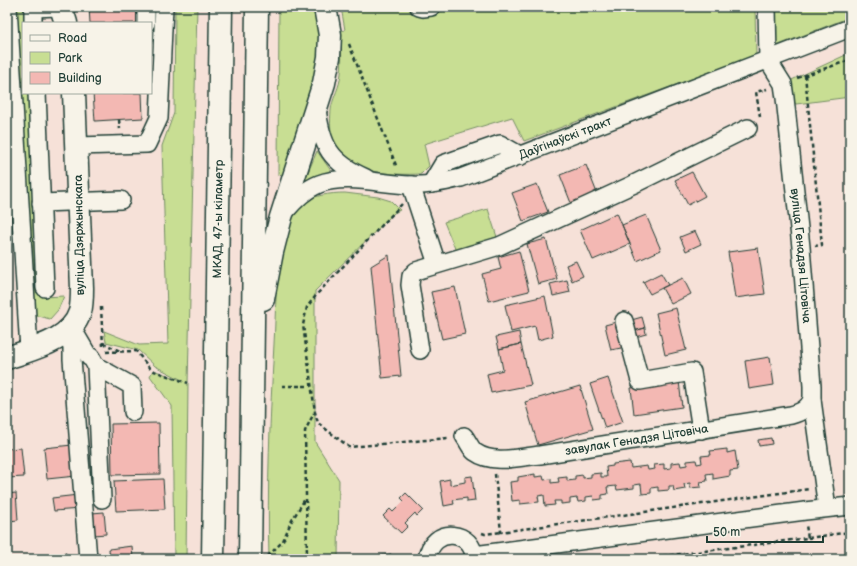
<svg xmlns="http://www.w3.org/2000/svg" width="857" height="566" font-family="'Balsamiq Sans',sans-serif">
  <rect width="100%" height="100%" fill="#f6e1d8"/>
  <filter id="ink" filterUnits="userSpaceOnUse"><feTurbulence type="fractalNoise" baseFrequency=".025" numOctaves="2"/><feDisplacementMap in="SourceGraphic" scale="8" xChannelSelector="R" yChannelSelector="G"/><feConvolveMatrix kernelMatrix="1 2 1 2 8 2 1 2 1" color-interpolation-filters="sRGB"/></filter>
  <g filter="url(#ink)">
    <path fill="#c8de93" stroke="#748e64" d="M16,7H27L28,23H23V93H32L42,297L64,296L58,310L50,319L35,315Z
      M175,7H197L188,383L186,559H174L172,406L150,376L153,370L184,381L155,366L138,350L106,342L104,331L139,345L168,344L162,146L174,113Z
      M279,7H316L321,52L308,107L283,174L278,175Z
      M341,7H410L411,11L423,18L453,7H755L756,55L524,141L512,117L424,144L429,166L421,174C393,175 350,175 335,146C330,136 330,121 331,110C332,100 338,90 340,80C343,64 341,48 341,31L345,30Z
      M776,7H850V17L776,46Z
      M850,53V97L796,104L785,98L783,84Z
      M317,151L334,175L307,183L304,182Z
      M345,193L378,197L391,201L400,210L394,213L315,291V442L339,480L338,559H269C267,487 270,416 274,344C276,310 275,272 284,239C287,228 293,215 300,206C309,195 332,193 345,193Z
      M488,209L497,237L456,251L444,222Z"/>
    <path fill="#f3b8b3" stroke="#1f3d34" d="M89,7H137L138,23H90Z
      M93,93H142L143,118L95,121Z
      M586,165L597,193L571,203L560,175Z
      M692,172L705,196L688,205L675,180Z
      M537,184L548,212L523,221L512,193Z
      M617,213L630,244L593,260L580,230Z
      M646,215L661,250L637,261L622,225Z
      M695,231L701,244L686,251L680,237Z
      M546,239L557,279L538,284L527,244Z
      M758,248L765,294L735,298L728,252Z
      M519,251L529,291L489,301L482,274L501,269L498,257Z
      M389,255L401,376L382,378L371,266Z
      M576,261L583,276L572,281L566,265Z
      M661,273L668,285L650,294L643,282Z
      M683,278L691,294L671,304L662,288Z
      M567,280L570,292L553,296L550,284Z
      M455,287L465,334L442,339L431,292Z
      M545,296L553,336L538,340L535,326L511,332L505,305Z
      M676,308L686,350L665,355L656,313Z
      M642,317L645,328L630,332L628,321Z
      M620,321L626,347L611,350L605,325Z
      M645,328L646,334L632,338L630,332Z
      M519,332L521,344L499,349L496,337Z
      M521,344L531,385L491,393L487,374L503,370L499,349Z
      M770,357L774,385L749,389L745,361Z
      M608,378L623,422L605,428L590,384Z
      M679,381L682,407L634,414L631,388Z
      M580,386L593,429L538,445L525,402Z
      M159,423L160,474L112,475L111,424Z
      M771,438L772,444L759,446L758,440Z
      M72,445L76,476L47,479L44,448Z
      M21,448L24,477L7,478V449Z
      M727,449V453L735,451L738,470L730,471V476L713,479V473L706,474L707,481L700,482L701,487L690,488V483L684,484L685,489L674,491L673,486H669V490L658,491V487L651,488V493L642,494L641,484L634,485V488L617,490L616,486L607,487L608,494L602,495V499L594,500L593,496L586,497V501L578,502L577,498L570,499V503L561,504V501H554L555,505L545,506L544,495L538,496L539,502L520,504V500L512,501L510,482L518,481V477L535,474V477L543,476L544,480L551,479V483L559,482L558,478L567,477V481L575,480V476L583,475V478L591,477V474L601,473V477H607L606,467L613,466V464L630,462L631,468L647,466L648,470L655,469L654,465L664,464V469L671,468V463L680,462L681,466L687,465V461L696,460L697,464L702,463L701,456L711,455L710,451Z
      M472,476L475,501L467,502V498L453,500L454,504L444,506L440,481L450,479V485L465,482V477Z
      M163,479L165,509L116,511L114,481Z
      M16,493L18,520L9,521L7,494Z
      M406,493L423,510L417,516L415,513L405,523L408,526L401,533L383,516L390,509L393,512L404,501L401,498Z
      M78,495L80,509L54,511L52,498Z
      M104,512L106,534L94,535L92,513Z
      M132,546L133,559H110L109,549Z
      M66,553L67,559H50V555Z
      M391,554V559H367L366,558Z
      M792,557V559H777Z"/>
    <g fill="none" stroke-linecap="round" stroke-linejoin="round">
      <defs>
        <g id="minor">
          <path d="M8,7L29,350"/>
          <path d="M33,7V23"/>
          <path d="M146,7V23"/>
          <path d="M419,7L423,8L431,7"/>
          <path id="s1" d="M767,7L768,60L783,84L785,98L801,247L812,386V400L827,508"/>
          <path d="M33,8L58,7"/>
          <path d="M37,93L45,288"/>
          <path d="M317,108C321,146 331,163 366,178"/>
          <path d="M77,146L147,144L159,118L164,7"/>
          <path d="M431,184L443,164L500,144L521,156"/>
          <path d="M411,185L437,264"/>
          <path d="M41,203L121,200"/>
          <path id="s2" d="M284,213C293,202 304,190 319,184C344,174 382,184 410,185C427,186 444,182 461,178L850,28"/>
          <path d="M624,321L640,381L692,372L701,430"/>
          <path d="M72,328V359L88,559"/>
          <path d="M72,328L89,357H91L96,366L102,499"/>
          <path d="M420,350L410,285L411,276L416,271L499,246L632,185L748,128"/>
          <path d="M96,366L132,386L133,412"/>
          <path id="s3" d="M464,436C468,441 471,449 475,452C493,465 520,457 540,455L791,415C802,412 807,409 812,400"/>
          <path d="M474,555L805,511L850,506"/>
          <path d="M427,559C432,524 475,531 474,559"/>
        </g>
        <path id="major" d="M7,358C32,349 71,341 80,312C82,305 82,296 82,288L74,93"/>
        <g id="highway">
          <path d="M61,7L66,23"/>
          <path d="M263,299L272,252L281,217L324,83L329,57L330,35L325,7"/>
          <path id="s4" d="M213,559L221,7"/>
          <path d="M250,559L257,7"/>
        </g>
      </defs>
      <use href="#minor" stroke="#1f3d34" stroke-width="20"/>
      <use href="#major" stroke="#1f3d34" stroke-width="25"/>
      <use href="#highway" stroke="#1f3d34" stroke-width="25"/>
      <path stroke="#1f3d34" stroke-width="2.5" stroke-dasharray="4 3" stroke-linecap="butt" d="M349,44L397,168
        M805,75L822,245L815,246
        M797,78L850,60
        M760,117L756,92L767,89
        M119,120L120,129
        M402,204L318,293L307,307L303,325L315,412L318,423L349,447L448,438
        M101,307L103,346
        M103,343L122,352
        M106,352L136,351L151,370L188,383
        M282,386H311
        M495,474L501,532L809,489
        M482,533L485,534L501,532
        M808,538L850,532
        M268,556L283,541L291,522L305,499
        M307,559L305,431L314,413
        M642,559L808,538L806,525"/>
      <use href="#minor" stroke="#f7f3e8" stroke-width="17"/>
      <use href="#major" stroke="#f7f3e8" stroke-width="22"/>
      <use href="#highway" stroke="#f7f3e8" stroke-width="22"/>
    </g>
  </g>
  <g text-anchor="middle" stroke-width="3" stroke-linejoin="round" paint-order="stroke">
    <g font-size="12" fill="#1f3d34" stroke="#f7f3e8">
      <text dy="4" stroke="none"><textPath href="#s2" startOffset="301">Даўгінаўскі тракт</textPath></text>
      <text dy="4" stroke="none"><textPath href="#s4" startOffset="340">МКАД, 47-ы кіламетр</textPath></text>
      <text transform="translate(79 235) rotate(-91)" y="4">вуліца Дзяржынскага</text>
      <text dy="4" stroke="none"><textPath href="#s1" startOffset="254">вуліца Генадзя Цітовіча</textPath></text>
      <text dy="4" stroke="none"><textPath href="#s3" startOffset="184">завулак Генадзя Цітовіча</textPath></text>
    </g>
  </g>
  <rect width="857" height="566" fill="none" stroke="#f7f3e8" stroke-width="24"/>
  <rect x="12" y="12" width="833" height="542" fill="none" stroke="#1f3d34" stroke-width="1.5" filter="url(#ink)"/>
  <rect x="22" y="22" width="130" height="72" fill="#f7f3e8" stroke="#a1aaa0"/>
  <rect x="30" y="35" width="20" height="6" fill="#f7f3e8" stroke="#a1aaa0"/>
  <text x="58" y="42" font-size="12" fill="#1f3d34">Road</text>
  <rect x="30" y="52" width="20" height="12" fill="#c8de93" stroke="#a1aaa0"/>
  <text x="58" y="62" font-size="12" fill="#1f3d34">Park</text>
  <rect x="30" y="72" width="20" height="12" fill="#f3b8b3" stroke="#a1aaa0"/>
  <text x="58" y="82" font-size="12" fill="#1f3d34">Building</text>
  <path d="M707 536v6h116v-6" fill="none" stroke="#1f3d34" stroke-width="2"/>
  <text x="713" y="536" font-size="12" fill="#1f3d34" stroke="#f7f3e8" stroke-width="3" paint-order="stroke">50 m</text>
</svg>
